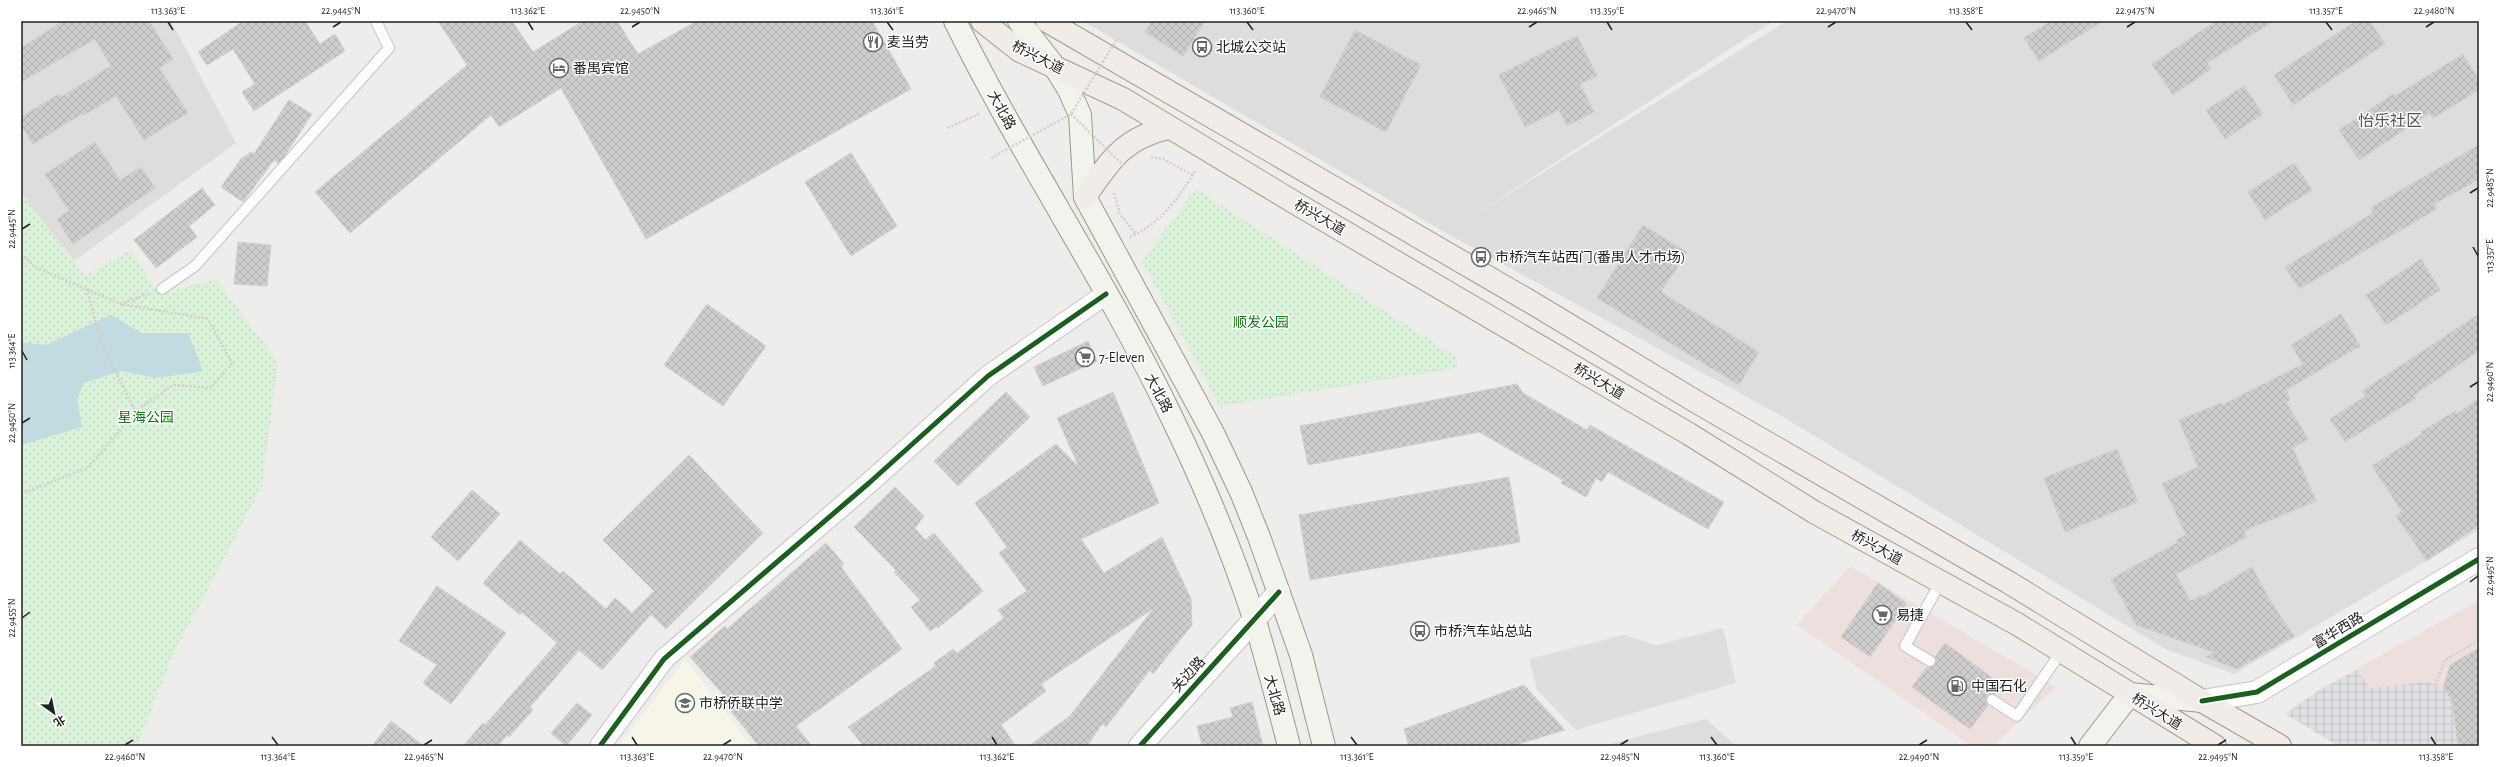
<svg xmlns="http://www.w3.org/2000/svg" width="2500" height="767" font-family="'Alegreya Sans','Noto Sans SC',sans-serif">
  <defs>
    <pattern id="park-dots" width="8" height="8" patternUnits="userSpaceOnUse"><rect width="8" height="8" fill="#dbf2da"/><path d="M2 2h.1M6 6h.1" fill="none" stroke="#bccfbb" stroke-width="1.8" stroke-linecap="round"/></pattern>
    <pattern id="plaza-grid" width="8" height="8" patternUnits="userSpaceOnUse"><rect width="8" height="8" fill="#e1e0e5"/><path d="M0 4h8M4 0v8" fill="none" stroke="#c1c0c4"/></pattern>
    <pattern id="building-cross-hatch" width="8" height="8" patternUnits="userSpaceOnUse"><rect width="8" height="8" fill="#d0cecc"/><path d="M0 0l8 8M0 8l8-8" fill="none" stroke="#b2b1af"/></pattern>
  </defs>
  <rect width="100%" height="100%" fill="#efedeb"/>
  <path fill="#dedddc" d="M21,21H171L236,143L74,261L21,193Z
    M1083,21H1773L1473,216L1787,21H2479V530L2234,674L2165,649L1780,415L1446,233Z
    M1706,719L1736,746H1602Z"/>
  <path fill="#ecdfde" d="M1850,566L1871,578L2056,687L1993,746H1972L1797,625Z
    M2479,600V746H2339L2285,714L2321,689Z"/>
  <path fill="#f7f5e8" d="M685,659L751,746H619Z"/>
  <path fill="url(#park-dots)" d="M1196,189L1456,357L1458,368L1220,406L1142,261Z
    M21,193L85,276L131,250L159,294L216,279L278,362L262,487L174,653L137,746H21Z"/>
  <path fill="#dfdede" d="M1723,628L1736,683L1576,730L1537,690L1529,659L1623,635L1657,645Z"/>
  <path fill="url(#plaza-grid)" d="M2357,670L2370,688L2426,682L2443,688L2452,700L2457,745L2381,746L2368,739L2363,746H2339L2285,714L2321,689Z"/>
  <path fill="#c1dbe0" d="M111,315L141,333H188L203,371L156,378L122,371L84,383L77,399L82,427L21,445V342L46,345Z"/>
  <path fill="url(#building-cross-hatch)" stroke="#d2cfcc" d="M63,21H149L173,59L159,68L188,113L144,140L116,96L84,115L83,113L33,144L21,125V117L59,94L61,97L111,66L95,39L21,82V48Z
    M243,21H305L320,44L335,34L345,51L254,111L242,92L255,84L233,49L207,65L198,52Z
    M438,21H512L533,52L583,21H617L638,54L697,21H872L911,89L646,239L561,88L499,127L491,115L350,233L315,192L467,65Z
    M1152,21H1205L1183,56L1145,32Z
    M2051,21H2103L2039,61L2024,38Z
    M2216,21H2274L2207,63L2211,69L2173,95L2152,64Z
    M2356,21H2370L2385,44L2293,105L2274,75Z
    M1355,30L1421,65L1386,132L1320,97Z
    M1577,36L1597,76L1580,84L1594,112L1567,126L1559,110L1525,127L1499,75Z
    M2463,54L2479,80V90L2433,118L2430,113L2359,160L2339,130L2393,94L2395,96Z
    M2244,86L2263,114L2225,139L2206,110Z
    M289,100L312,114L284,157L278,163L274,160L243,202L221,187L241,159L251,152L254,154Z
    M95,142L120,180L141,167L155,188L73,244L57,219L69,211L45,174Z
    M2479,145V179L2434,204L2437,209L2299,289L2285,267L2373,213L2370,208Z
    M851,153L897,226L851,256L805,182Z
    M2294,163L2312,190L2265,220L2248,192Z
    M202,188L215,205L189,226L197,237L156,268L134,240Z
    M1643,225L1687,252L1661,292L1759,352L1739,385L1597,298Z
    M238,242L271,245L267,286L234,284Z
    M2421,259L2440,290L2386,325L2366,295Z
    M707,304L766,346L723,406L664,365Z
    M2341,314L2360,346L2286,390L2290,400L2286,402L2308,439L2293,448L2316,501L2244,531L2247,537L2176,574L2190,601L2201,595L2202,597L2252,567L2271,602L2294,636L2237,669L2206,657L2214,652L2136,625L2111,579L2178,542L2176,540L2186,535L2162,484L2198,467L2179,420L2221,403L2222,405L2303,364L2291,345Z
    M2479,314V351L2414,395L2416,398L2345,442L2330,419L2366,396L2362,391Z
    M1088,341L1097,361L1043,386L1034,367Z
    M1517,384L1523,393L1587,430L1590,425L1724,502L1708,529L1608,472L1602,482L1596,478L1586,497L1561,483L1563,480L1479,432L1308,465L1300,426Z
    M1006,392L1030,417L958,486L934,461Z
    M1113,392L1159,503L1081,539L1104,573L1162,537L1191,599L1192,625L1153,674L1150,670L1106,727L1102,724L1087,746H1029L1070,716L1154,608L1041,684L1046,691L1001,725L1016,746H864L848,727L936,666L934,663L953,649L957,653L1004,618L998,610L1027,591L999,553L1007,547L975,503L1056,444L1079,467L1057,418Z
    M2479,398V525L2427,561L2396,516L2402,512L2372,466L2422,434L2421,432L2455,411L2457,414Z
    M2117,449L2138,502L2065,532L2044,478Z
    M689,455L763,533L666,629L651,614L602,670L579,650L530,707L533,710L509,737L507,735L498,746H463L483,723L485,725L557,643L522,612L520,615L483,583L520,540L560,574L563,571L606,609L615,598L632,613L654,591L603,540Z
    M1509,477L1520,542L1310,580L1299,515Z
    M895,487L924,516L915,528L925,540L934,533L983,591L938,628L937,626L930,631L911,607L920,600L894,572L896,570L854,527Z
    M472,490L500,514L458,561L431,537Z
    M826,543L844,564L841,567L902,649L796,726L812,746H759L726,705L730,702L690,657L725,626L727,629Z
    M1878,583L1907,604L1870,657L1841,637Z
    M437,586L506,633L451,704L423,683L437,665L399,641Z
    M1945,643L2002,685L1995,694L1987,696L1988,705L1970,729L1912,687L1927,667L1935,665V657Z
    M2479,648V746H2458L2452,700L2443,688L2450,665Z
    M1524,685L1565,730L1512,746H1409L1404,729Z
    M1252,702L1263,746H1202L1197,726L1233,717L1230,708Z
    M577,703L592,715L566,746L551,733Z
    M391,721L424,746H372Z"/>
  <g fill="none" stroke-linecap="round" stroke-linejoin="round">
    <defs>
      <path id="service" d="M162,289L195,266L389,48L376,21
        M1930,661L1905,646L1940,583
        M1992,700L2017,716L2061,652"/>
      <path id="minor" d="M600,746L664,659L869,483L988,376L1106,294"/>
      <path id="tertiary" d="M2202,701L2257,692L2479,559
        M1140,746L1279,592"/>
      <path id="secondary" d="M955,21C1022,157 1108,283 1173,420C1204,484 1232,551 1254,618C1267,660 1278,703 1289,746
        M1019,21L1054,66L1069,90L1080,115L1085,197L1213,433L1241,492L1259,537L1301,655L1324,746
        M2090,746L2130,694L2202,701"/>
      <path id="primary" d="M982,21L1020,51L1123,99L1297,204L1689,434L1814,512L2017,624L2215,746
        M1047,21L1529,301L1700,404L2008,582L2202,701L2280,746
        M1085,197C1109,162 1123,138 1168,128"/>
    </defs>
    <use href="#service" stroke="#c5c4c3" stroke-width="12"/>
    <use href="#minor" stroke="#c5c4c3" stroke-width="22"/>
    <use href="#tertiary" stroke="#c5c4c3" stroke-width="24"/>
    <use href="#secondary" stroke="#989883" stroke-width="24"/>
    <use href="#primary" stroke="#a49988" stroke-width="24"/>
    <path stroke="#d7cac9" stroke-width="2.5" stroke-dasharray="2 2" stroke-linecap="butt" d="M948,128L981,113
      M1151,157L1163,159L1193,175
      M1114,193L1120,214L1136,234
      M1130,237C1161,223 1178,199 1195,171
      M21,254L35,267L121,304L148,294
      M87,289L101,342L136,413
      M21,494L87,468L139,409L173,385L211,388L232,363L208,319L121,304
      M2435,685L2445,660L2479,640"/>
    <use href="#service" stroke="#fdfcfc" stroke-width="10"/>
    <use href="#minor" stroke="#fdfcfc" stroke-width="20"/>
    <use href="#tertiary" stroke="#fdfcfc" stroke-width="22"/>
    <use href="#secondary" stroke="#f3f3ed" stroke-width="22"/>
    <use href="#primary" stroke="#f1ece8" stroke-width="22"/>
    <path stroke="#d7cac9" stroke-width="2.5" stroke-dasharray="2 2" stroke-linecap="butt" d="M1071,114L1124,166
      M991,158L1071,114L1117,39"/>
    <defs>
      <path id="cycleway" d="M2202,701L2257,692L2479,559
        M600,746L664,659L869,483L988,376L1106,294
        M1140,746L1279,592"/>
    </defs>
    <use href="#cycleway" stroke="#fff" stroke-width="8"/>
    <use href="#cycleway" stroke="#1b5e20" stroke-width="5"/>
  </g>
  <path fill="none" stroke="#212121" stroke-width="1.5" d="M168,22L173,30M528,22L533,30M887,22L893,30M1247,22L1253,30M1607,22L1612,30M1966,22L1972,30M2326,22L2332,30M333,27L341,22M632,27L640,22M1529,27L1537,22M1828,27L1836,22M2127,27L2135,22M2426,27L2434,22M2470,193L2478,188M22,229L30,224M2473,247L2478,256M22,351L27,360M2470,387L2478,382M22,423L30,418M2470,582L2478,576M22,618L30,612M272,737L278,745M632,737L637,745M992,737L997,745M1351,737L1357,745M1711,737L1717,745M2071,737L2076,745M2431,737L2436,745M125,745L133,740M424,745L432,740M723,745L731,740M1620,745L1628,740M1919,745L1927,740M2218,745L2226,740"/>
  <defs>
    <symbol id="restaurant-ring" viewBox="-11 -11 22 22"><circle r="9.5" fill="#fff" stroke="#696868" stroke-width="1.5"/><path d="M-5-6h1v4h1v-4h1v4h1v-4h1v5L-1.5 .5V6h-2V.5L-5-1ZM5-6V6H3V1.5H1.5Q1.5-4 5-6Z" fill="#696868"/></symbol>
    <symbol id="bus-ring" viewBox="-11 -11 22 22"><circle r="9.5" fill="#fff" stroke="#696868" stroke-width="1.5"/><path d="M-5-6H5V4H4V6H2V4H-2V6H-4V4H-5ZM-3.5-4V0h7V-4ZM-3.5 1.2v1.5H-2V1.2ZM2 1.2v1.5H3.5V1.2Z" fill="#696868"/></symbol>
    <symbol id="hotel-ring" viewBox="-11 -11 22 22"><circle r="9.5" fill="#fff" stroke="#696868" stroke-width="1.5"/><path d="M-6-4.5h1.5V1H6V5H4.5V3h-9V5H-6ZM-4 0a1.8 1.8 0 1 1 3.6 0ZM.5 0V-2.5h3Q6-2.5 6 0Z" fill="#696868"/></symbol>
    <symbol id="supermarket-ring" viewBox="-11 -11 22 22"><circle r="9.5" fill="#fff" stroke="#696868" stroke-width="1.5"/><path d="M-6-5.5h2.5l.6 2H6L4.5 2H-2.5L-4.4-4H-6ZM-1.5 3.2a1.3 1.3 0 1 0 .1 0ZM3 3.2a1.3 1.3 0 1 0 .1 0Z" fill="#696868"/></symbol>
    <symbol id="fuel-ring" viewBox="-11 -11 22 22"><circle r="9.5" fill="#fff" stroke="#696868" stroke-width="1.5"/><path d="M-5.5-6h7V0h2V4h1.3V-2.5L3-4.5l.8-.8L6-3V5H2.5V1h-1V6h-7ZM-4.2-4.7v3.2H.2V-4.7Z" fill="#696868"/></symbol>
    <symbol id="school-ring" viewBox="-11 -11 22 22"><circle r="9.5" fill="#fff" stroke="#696868" stroke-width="1.5"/><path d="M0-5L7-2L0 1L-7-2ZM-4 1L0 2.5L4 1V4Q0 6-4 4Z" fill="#696868"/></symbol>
  </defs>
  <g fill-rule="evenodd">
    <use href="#restaurant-ring" x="862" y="31" width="22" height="22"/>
    <use href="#bus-ring" x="1191" y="36" width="22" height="22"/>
    <use href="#hotel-ring" x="548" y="57" width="22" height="22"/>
    <use href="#bus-ring" x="1470" y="246" width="22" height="22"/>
    <use href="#supermarket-ring" x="1074" y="346" width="22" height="22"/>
    <use href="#supermarket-ring" x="1871" y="604" width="22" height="22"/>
    <use href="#bus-ring" x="1409" y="620" width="22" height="22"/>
    <use href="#fuel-ring" x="1946" y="675" width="22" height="22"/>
    <use href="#school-ring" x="674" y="692" width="22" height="22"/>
  </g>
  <g text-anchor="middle" stroke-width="3" stroke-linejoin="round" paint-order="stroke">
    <g font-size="14" fill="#212121" stroke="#fff" text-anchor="start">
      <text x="887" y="47">麦当劳</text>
      <text x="1216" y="52">北城公交站</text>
      <text x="573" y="73">番禺宾馆</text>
      <text x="1495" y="262">市桥汽车站西门(番禺人才市场)</text>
      <text x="1099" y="362">7-Eleven</text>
      <text x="1896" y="620">易捷</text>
      <text x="1434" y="636">市桥汽车站总站</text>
      <text x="1971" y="691">中国石化</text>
      <text x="699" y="708">市桥侨联中学</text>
    </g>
    <g font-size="14" fill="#212121" stroke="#fff">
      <text transform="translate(1038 57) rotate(27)" y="5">桥兴大道</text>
      <text transform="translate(1002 110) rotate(61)" y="5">大北路</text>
      <text transform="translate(1320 217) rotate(30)" y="5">桥兴大道</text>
      <text transform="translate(1599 381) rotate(31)" y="5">桥兴大道</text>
      <text transform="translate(1159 393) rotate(62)" y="5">大北路</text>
      <text transform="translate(1877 547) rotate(29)" y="5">桥兴大道</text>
      <text transform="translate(2338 630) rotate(-31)" y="5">富华西路</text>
      <text transform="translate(1188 674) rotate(-48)" y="5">关边路</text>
      <text transform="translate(1275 695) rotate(74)" y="5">大北路</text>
      <text transform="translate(2157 711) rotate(32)" y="5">桥兴大道</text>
    </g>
    <g font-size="14" fill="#147a17" stroke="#fff">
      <text x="1261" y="327">顺发公园</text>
      <text x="146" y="422">星海公园</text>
    </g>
    <g font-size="16" fill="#545454" stroke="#fff">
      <text x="2390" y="126">怡乐社区</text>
    </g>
  </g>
  <rect width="2500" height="767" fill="none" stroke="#ffffff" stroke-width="44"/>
  <g transform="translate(54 713) rotate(147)" stroke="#ffffff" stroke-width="3" paint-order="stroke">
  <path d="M0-3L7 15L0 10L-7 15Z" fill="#212121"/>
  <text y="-6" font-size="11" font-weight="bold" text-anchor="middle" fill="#212121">北</text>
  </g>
  <rect x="22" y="22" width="2456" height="723" fill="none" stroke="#212121" stroke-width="1.5"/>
  <g font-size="10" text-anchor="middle" fill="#212121">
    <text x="168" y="14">113.363°E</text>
    <text x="341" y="14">22.9445°N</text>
    <text x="528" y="14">113.362°E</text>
    <text x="640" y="14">22.9450°N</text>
    <text x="887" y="14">113.361°E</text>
    <text x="1247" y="14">113.360°E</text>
    <text x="1537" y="14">22.9465°N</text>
    <text x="1607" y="14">113.359°E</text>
    <text x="1836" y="14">22.9470°N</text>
    <text x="1966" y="14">113.358°E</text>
    <text x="2135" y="14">22.9475°N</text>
    <text x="2326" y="14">113.357°E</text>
    <text x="2434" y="14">22.9480°N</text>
    <text transform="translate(2489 188) rotate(-90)" y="4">22.9485°N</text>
    <text transform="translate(11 229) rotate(-90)" y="4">22.9445°N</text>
    <text transform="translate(2489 256) rotate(-90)" y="4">113.357°E</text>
    <text transform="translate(11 351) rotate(-90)" y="4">113.364°E</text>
    <text transform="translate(2489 382) rotate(-90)" y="4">22.9490°N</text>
    <text transform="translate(11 423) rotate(-90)" y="4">22.9450°N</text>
    <text transform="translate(2489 576) rotate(-90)" y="4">22.9495°N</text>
    <text transform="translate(11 618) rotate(-90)" y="4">22.9455°N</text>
    <text x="125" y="760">22.9460°N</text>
    <text x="278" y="760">113.364°E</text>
    <text x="424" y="760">22.9465°N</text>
    <text x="637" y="760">113.363°E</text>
    <text x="723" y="760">22.9470°N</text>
    <text x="997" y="760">113.362°E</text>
    <text x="1357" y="760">113.361°E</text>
    <text x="1620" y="760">22.9485°N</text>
    <text x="1717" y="760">113.360°E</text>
    <text x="1919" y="760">22.9490°N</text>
    <text x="2076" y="760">113.359°E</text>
    <text x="2218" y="760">22.9495°N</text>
    <text x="2436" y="760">113.358°E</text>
  </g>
</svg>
